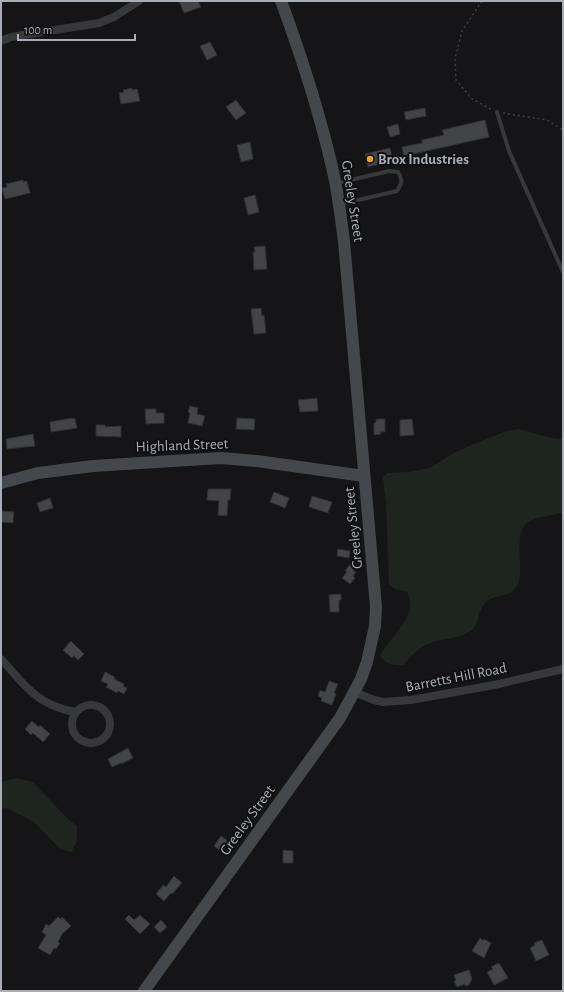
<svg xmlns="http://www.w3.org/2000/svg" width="564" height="992" font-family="'Alegreya Sans',sans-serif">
  <rect width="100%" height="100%" fill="#151517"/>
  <path fill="#1d251e" d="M519,429L551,438L561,439L563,436V513C556,514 533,518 528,522C510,536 529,578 513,591C505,598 492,593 483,606C477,614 480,626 469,632C459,638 448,638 437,641C422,644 413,654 403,665C393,666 386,664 380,656C389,636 420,617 407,592L396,589L389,585L386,505L383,477L387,473L409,472L430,468L452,454L467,447L506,431Z
    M17,778L33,782L67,818L77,826V842L71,852L60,849L34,822L7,808L1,809V782Z"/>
  <path fill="#424447" stroke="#2f3033" d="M179,1H198L201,7L184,13Z
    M210,42L217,55L207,60L200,46Z
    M132,88V90L137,89L140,101L121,104L119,93L124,92L123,90Z
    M236,100L246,113L236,120L226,107Z
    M425,108L426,116L406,120L404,112Z
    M485,120L489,137L404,156L402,147L422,143V140L444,135L442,130Z
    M398,124L400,134L390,137L387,127Z
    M250,142L253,159L241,162L237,145Z
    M390,148L392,156L379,159L380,164L368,167L365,154Z
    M23,180V182L27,181L30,193L5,199L2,188L7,187L6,184Z
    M255,195L259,212L248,215L244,198Z
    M265,246L267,269L254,270L253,252H255L254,247Z
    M261,308L262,316L264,315L266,333L254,334L251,309Z
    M317,398L318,411L300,412L298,400Z
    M190,406L198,408L197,414L205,416L202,426L188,423L190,413L188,412Z
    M145,409H156V413H164V423L146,424Z
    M72,418L75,419L77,428L51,432L50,422Z
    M237,418L255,419L254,430L236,429Z
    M376,419H385V432H380L381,434L374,435V423L376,422Z
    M412,419L414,435L400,436V420Z
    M96,425H105V427L121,426V437L96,436Z
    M33,434L35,446L7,449L6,439Z
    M208,489H231L230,500H228L227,516L218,515L219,501L207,500Z
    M274,492L289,498L285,508L270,502Z
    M312,496L332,502L328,513L309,507Z
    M50,498L53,508L40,512L37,503Z
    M1,511L14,512L13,523L1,522Z
    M338,549L350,551L349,558L337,556Z
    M351,563L356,567L353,571L356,572L353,576L355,578L350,584L342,578L347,572L345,571Z
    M341,594V600H339V612H330L329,595Z
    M71,641L84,654L78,660L74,656L72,658L63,650Z
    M105,672L115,677L114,679L124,684L123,686L127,688L124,694L118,691L117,693L106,687L108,684L101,681Z
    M329,681L338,684L334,693L336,694L332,705L321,701L322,698L318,696L320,690L325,692Z
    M32,721L39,727L40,725L50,734L43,742L33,733L31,735L25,729Z
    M128,748L133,758L121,764V763L112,767L108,759Z
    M221,836L229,842L222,852L214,846Z
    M283,850L293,851V863H283Z
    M174,876L182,883L172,894L171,893L164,901L156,894L163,885L166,887Z
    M129,915L134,920L140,915L150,924L140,934L125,919Z
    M58,917L61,919L62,917L71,926L62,934L58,942L60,943L56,949L54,948L50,955L38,948L46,935L42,932L46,924L49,926Z
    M161,920L167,927L160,933L154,927Z
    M480,938L483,941L484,939L491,943L484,958L472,951Z
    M542,940L549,955L536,961L530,948L535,945L534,943Z
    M499,963L508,978L494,985L487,972L493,969L491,967Z
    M469,970L472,979L469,985L465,986V984L457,987L454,981L456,980L454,975Z"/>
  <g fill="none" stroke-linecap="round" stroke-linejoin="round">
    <path stroke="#3c3f43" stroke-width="1.5" stroke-dasharray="2 3" stroke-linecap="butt" d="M482,1L462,31L455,59L456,80L471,98L492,110
      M503,113L547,120L563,130"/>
    <path stroke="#36383c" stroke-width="4" d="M497,112L509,151L563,272
      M338,183L389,171L398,172C403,180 402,183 397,191L341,204"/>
    <path stroke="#36383c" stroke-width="8" d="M1,41L11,37L99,23L114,17L139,1
      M1,659C15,674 28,692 46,702C55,707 65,710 75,712
      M354,692L374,700L383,702L411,700L494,685L563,669
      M72 724a19 19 0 1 1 38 0a19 19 0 1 1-38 0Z"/>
    <path stroke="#44474c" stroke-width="12" d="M1,483L38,473L93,466L221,458L257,461L364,476
      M144,991L340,718L361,679L367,662L375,626L376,607L344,242C341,217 338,192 332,167C319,111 301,55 281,1"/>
  </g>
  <circle fill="#ed9e37" stroke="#101012" stroke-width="1.5" cx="370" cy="159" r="4"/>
  <g text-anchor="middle" stroke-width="4" stroke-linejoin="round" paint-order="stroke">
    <g font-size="15" font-weight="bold" fill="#a8aeb7" stroke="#101012" text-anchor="start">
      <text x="378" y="164">Brox Industries</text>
    </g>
    <g font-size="15" fill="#a8aeb7" stroke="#101012">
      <text transform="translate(353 201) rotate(81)" y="5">Greeley Street</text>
      <text transform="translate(182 445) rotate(-2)" y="5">Highland Street</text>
      <text transform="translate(353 528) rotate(-96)" y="5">Greeley Street</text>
      <text transform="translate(456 677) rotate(-11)" y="5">Barretts Hill Road</text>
      <text transform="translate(247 820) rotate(-54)" y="5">Greeley Street</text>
    </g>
  </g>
  <rect width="564" height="992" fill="none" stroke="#a8aeb7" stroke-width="4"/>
  <path d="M18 34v6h117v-6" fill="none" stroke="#a8aeb7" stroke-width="2"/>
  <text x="24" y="34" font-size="12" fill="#a8aeb7" stroke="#101012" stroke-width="3" paint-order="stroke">100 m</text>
</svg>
